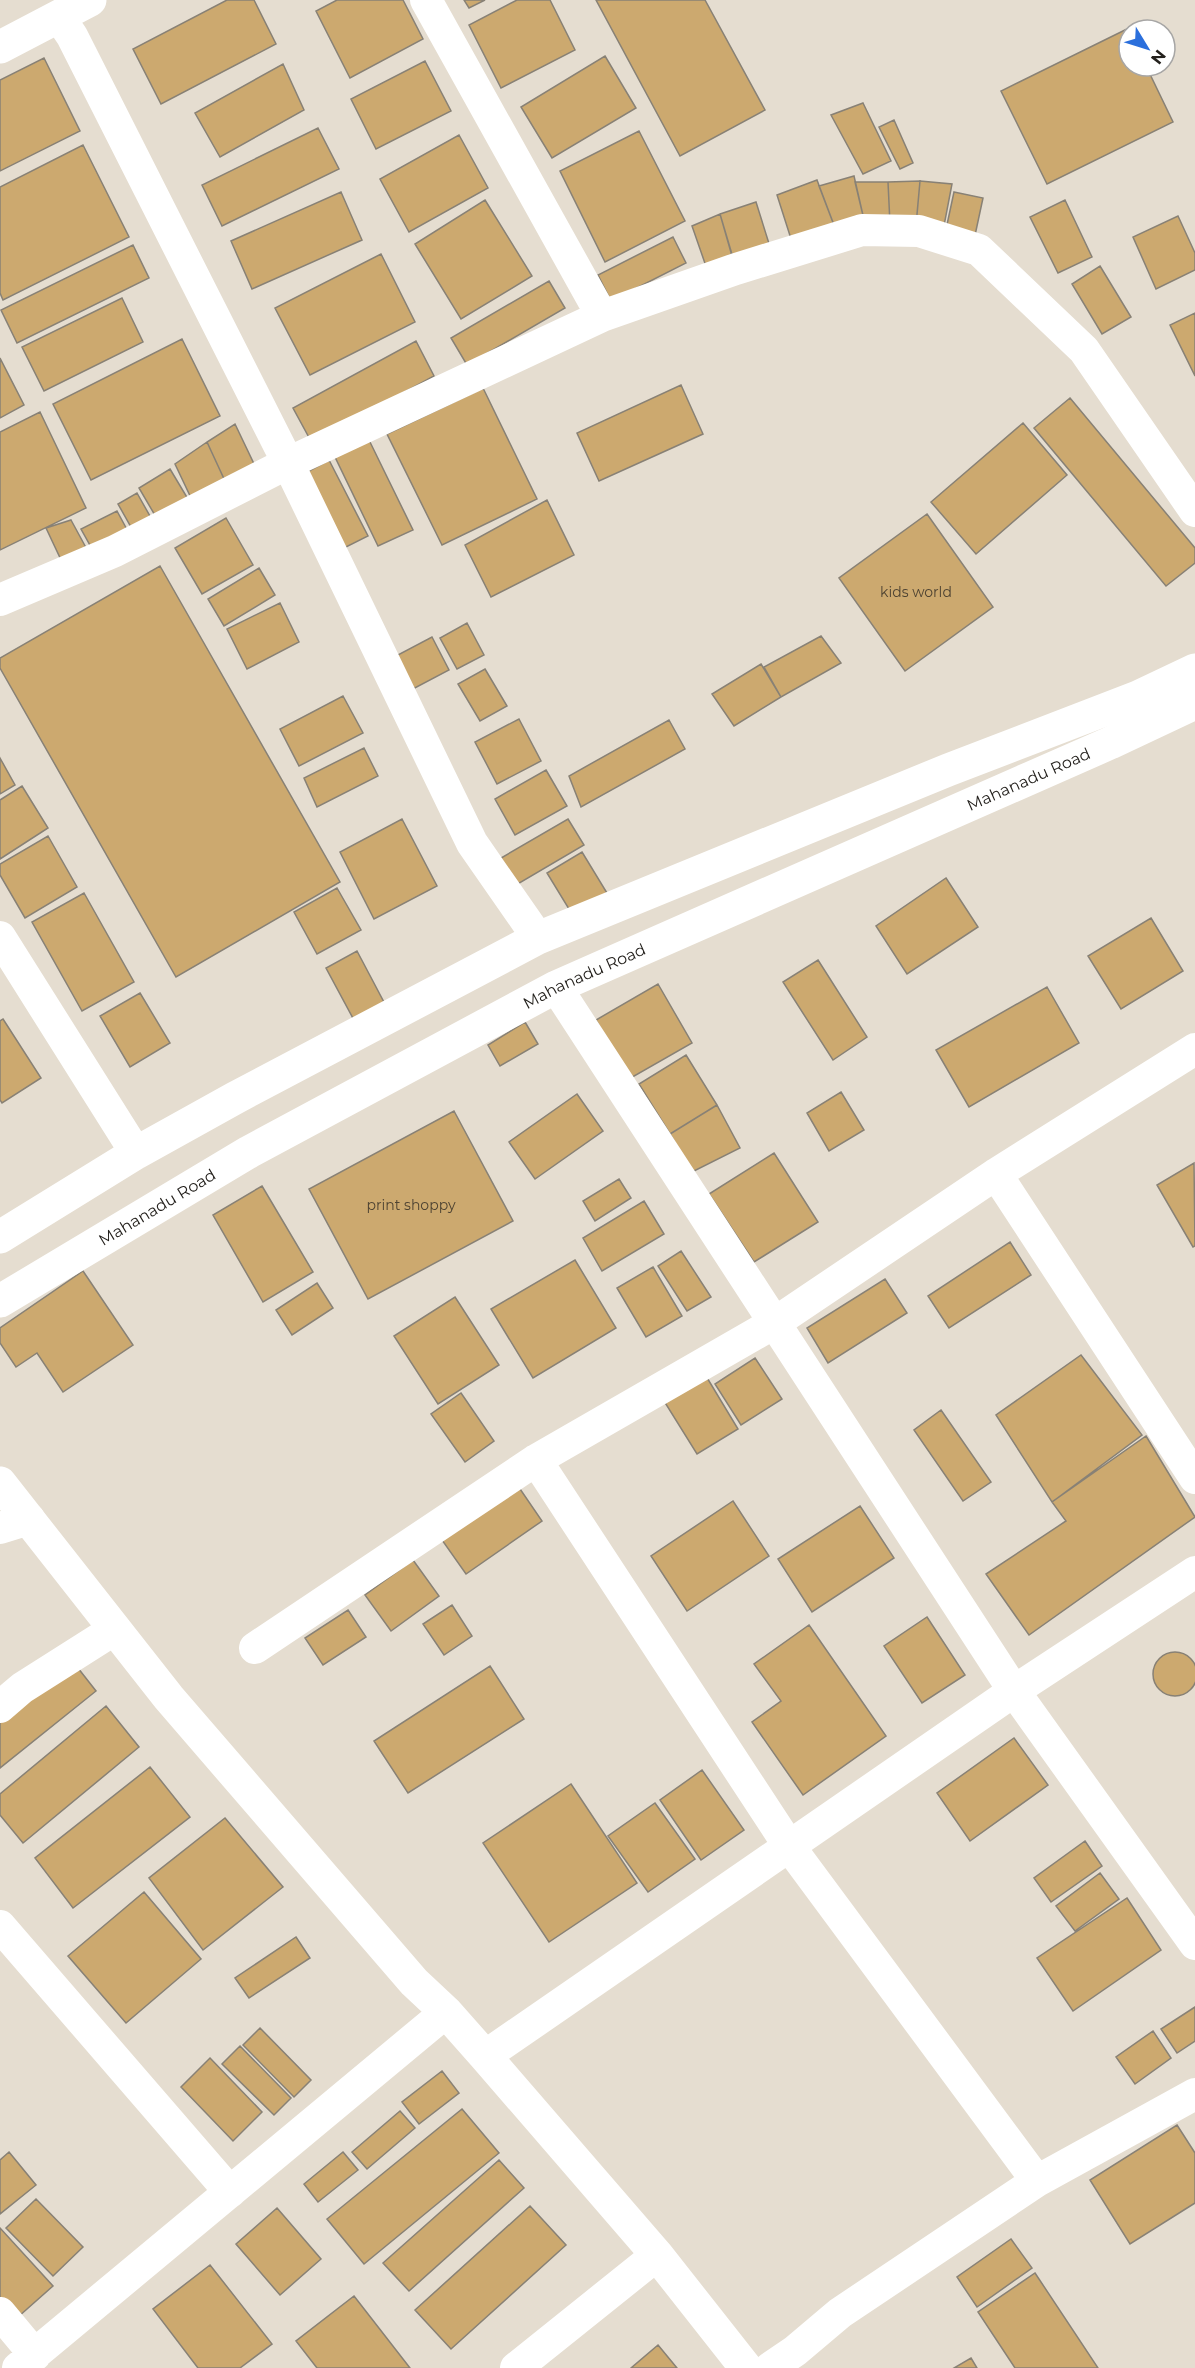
<svg xmlns="http://www.w3.org/2000/svg" width="1195" height="2368" font-family="Montserrat,sans-serif">
  <rect width="100%" height="100%" fill="#e5ddd0"/>
  <path fill="#cca96f" stroke="#888175" stroke-width="1.5" d="M227,0H254L276,44L161,104L133,49Z
    M337,0H403L423,39L350,78L316,11Z
    M464,0H485L469,8Z
    M517,0H550L575,50L501,88L469,25Z
    M596,0H705L765,110L680,156Z
    M1127,29L1129,66H1146L1173,122L1047,184L1001,91Z
    M605,56L636,108L552,158L521,107Z
    M44,58L80,131L0,171V80Z
    M425,61L451,111L376,149L351,99Z
    M283,64L304,110L220,157L195,113Z
    M863,103L891,161L863,174L831,115Z
    M894,120L913,163L900,169L879,127Z
    M318,128L339,169L222,226L202,185Z
    M639,131L685,221L605,262L560,171Z
    M459,135L488,188L409,232L380,179Z
    M83,145L129,237L3,300L0,293V187Z
    M854,176L865,224L837,233L819,186Z
    M817,180L837,233L793,245L777,195Z
    M920,181L916,225L890,224L888,182Z
    M920,181L952,184L943,231L916,226Z
    M855,182H888L890,224H865Z
    M341,192L362,240L252,289L231,241Z
    M954,192L983,198L974,240L945,234Z
    M485,200L532,276L461,319L415,244Z
    M1065,200L1092,257L1058,273L1030,217Z
    M756,202L771,250L734,261L720,214Z
    M720,214L734,263L708,272L692,226Z
    M1178,216L1195,253V270L1156,289L1133,237Z
    M673,237L686,263L611,301L598,275Z
    M133,245L149,278L17,343L1,310Z
    M381,254L415,322L310,375L275,308Z
    M1100,266L1131,317L1102,334L1072,284Z
    M549,281L565,308L467,365L451,338Z
    M122,298L143,342L44,391L22,347Z
    M1195,313V376L1170,325Z
    M182,339L220,416L91,480L53,404Z
    M416,341L434,376L312,443L293,408Z
    M0,358L24,405L0,418Z
    M681,385L703,434L599,481L577,433Z
    M483,388L537,499L442,545L387,434Z
    M1070,398L1195,548V563L1166,586L1034,428Z
    M40,412L86,508L0,550V432Z
    M1023,423L1067,475L976,554L931,502Z
    M235,424L255,466L225,481L207,442Z
    M369,440L413,530L378,546L335,457Z
    M207,442L225,481L192,500L175,464Z
    M329,460L368,536L338,551L298,477Z
    M170,469L188,499L156,517L139,488Z
    M137,493L155,525L136,536L118,504Z
    M547,500L574,555L491,597L465,545Z
    M117,511L131,537L96,556L81,529Z
    M927,514L993,607L905,671L839,578Z
    M226,518L253,565L202,594L175,548Z
    M71,520L90,555L63,564L46,528Z
    M160,566L340,882L176,977L0,668V658Z
    M259,568L275,595L224,626L208,599Z
    M280,603L299,642L247,669L227,629Z
    M467,623L484,655L457,669L440,638Z
    M821,636L841,663L781,697L764,667Z
    M432,637L449,670L411,690L394,657Z
    M761,664L781,697L734,726L712,694Z
    M485,669L507,706L480,721L458,684Z
    M343,696L363,733L299,766L280,729Z
    M519,719L541,761L497,784L475,742Z
    M669,720L685,749L581,807L569,776Z
    M364,748L378,776L317,807L304,778Z
    M0,758L15,785L0,794Z
    M546,770L567,806L515,835L495,799Z
    M22,786L48,828L0,859V800Z
    M402,819L437,886L374,919L340,852Z
    M568,819L584,845L516,885L501,858Z
    M48,836L77,887L25,918L0,875V864Z
    M582,852L607,893L572,914L547,873Z
    M946,878L978,927L907,974L876,926Z
    M337,888L361,930L317,954L294,912Z
    M84,893L134,982L82,1011L32,922Z
    M1151,918L1183,971L1121,1009L1088,956Z
    M357,951L386,1006L355,1022L326,968Z
    M818,960L867,1037L833,1060L783,982Z
    M658,984L692,1043L629,1079L596,1020Z
    M1047,987L1079,1043L969,1107L936,1050Z
    M140,993L170,1043L130,1067L100,1016Z
    M3,1019L41,1078L2,1103L0,1100V1021Z
    M525,1022L538,1044L500,1066L488,1045Z
    M686,1055L717,1105L670,1134L639,1084Z
    M841,1092L864,1130L829,1151L807,1113Z
    M577,1094L603,1131L535,1179L509,1142Z
    M717,1105L740,1148L692,1172L670,1134Z
    M454,1111L513,1221L368,1299L309,1189Z
    M774,1153L818,1222L754,1262L709,1194Z
    M1194,1163L1195,1246L1193,1247L1157,1185Z
    M619,1179L631,1198L595,1221L583,1201Z
    M262,1186L313,1272L263,1302L213,1215Z
    M644,1201L664,1234L602,1271L583,1238Z
    M1010,1242L1031,1275L949,1328L928,1296Z
    M681,1251L711,1297L687,1311L658,1266Z
    M575,1260L616,1328L533,1378L491,1309Z
    M653,1267L682,1316L646,1337L617,1288Z
    M83,1271L133,1345L63,1392L37,1353L16,1367L0,1343V1328Z
    M885,1279L907,1313L828,1363L807,1328Z
    M317,1283L333,1308L292,1335L276,1310Z
    M455,1297L499,1365L438,1404L394,1336Z
    M1081,1355L1142,1435L1052,1502L996,1415Z
    M755,1358L782,1399L741,1425L715,1384Z
    M706,1376L738,1429L697,1454L664,1401Z
    M461,1393L494,1441L465,1462L431,1414Z
    M941,1410L991,1482L963,1501L914,1430Z
    M1146,1436L1195,1517L1029,1635L986,1574L1066,1521L1052,1502Z
    M518,1486L542,1521L466,1574L442,1540Z
    M733,1501L769,1556L687,1611L651,1556Z
    M860,1506L894,1558L812,1612L778,1559Z
    M413,1560L439,1596L391,1631L365,1595Z
    M452,1605L472,1636L444,1655L423,1624Z
    M348,1610L366,1637L323,1665L305,1638Z
    M927,1617L965,1675L922,1703L884,1646Z
    M809,1625L886,1736L803,1795L752,1722L781,1701L754,1664Z
    M1153 1674a22 22 0 1 1 44 0a22 22 0 1 1-44 0Z
    M74,1663L96,1691L0,1768V1722Z
    M490,1666L524,1719L408,1793L374,1741Z
    M106,1706L139,1747L23,1843L0,1815V1794Z
    M1014,1738L1048,1785L970,1841L937,1793Z
    M150,1767L190,1817L73,1908L35,1858Z
    M702,1770L744,1830L701,1860L660,1800Z
    M571,1784L637,1883L549,1942L483,1843Z
    M655,1803L695,1859L648,1892L608,1836Z
    M225,1818L283,1887L203,1950L149,1878Z
    M1085,1841L1102,1866L1051,1902L1034,1878Z
    M1100,1873L1119,1899L1075,1931L1056,1906Z
    M144,1892L201,1959L126,2023L68,1956Z
    M1127,1898L1161,1950L1073,2011L1037,1958Z
    M296,1937L310,1958L249,1998L235,1978Z
    M1195,2007V2041L1177,2053L1161,2029Z
    M260,2028L311,2080L294,2097L243,2045Z
    M1153,2031L1171,2058L1135,2084L1116,2057Z
    M240,2046L291,2098L274,2115L222,2064Z
    M210,2058L262,2112L233,2141L181,2087Z
    M442,2071L459,2093L419,2124L402,2102Z
    M462,2109L499,2153L364,2264L327,2219Z
    M400,2111L415,2128L367,2169L352,2152Z
    M1177,2125L1195,2153V2203L1130,2244L1090,2180Z
    M9,2152L36,2185L0,2214V2160Z
    M343,2152L358,2170L318,2202L304,2184Z
    M499,2160L524,2188L409,2291L383,2263Z
    M36,2199L83,2247L53,2276L6,2228Z
    M530,2206L566,2245L451,2349L415,2310Z
    M277,2208L321,2259L280,2295L236,2244Z
    M0,2228L53,2286L18,2317L0,2298Z
    M1011,2239L1032,2268L977,2307L957,2277Z
    M210,2265L272,2344L240,2368H198L153,2309Z
    M1035,2273L1098,2368H1015L978,2312Z
    M354,2296L410,2368H317L296,2341Z
    M658,2345L677,2368H631Z
    M971,2358L977,2368H954Z"/>
  <g fill="none" stroke-linecap="round" stroke-linejoin="round">
    <path stroke="#fff" stroke-width="32" d="M426,0L602,316
      M59,17L72,36L288,463L472,843L538,938
      M0,600L115,551L288,463L602,316L736,269L862,230L919,231L979,250L1084,350L1195,511
      M0,937L136,1153
      M556,987L1014,1691L1195,1944
      M996,1174L1195,1478
      M536,1460L789,1846L1037,2181
      M0,1528L29,1519
      M255,1648L536,1460L776,1322L996,1174L1195,1049
      M0,1707L22,1688L115,1629
      M0,1926L230,2192
      M485,2056L1014,1691L1195,1572
      M0,2313L35,2355
      M18,2368L446,2012
      M516,2368L657,2255
      M770,2368L795,2351L840,2313L1037,2181L1195,2094"/>
    <g stroke="#fff" stroke-width="33">
      <path d="M0,47L90,0"/>
      <path d="M0,1237L136,1153L235,1098L538,938L948,770L1138,697L1195,670"/>
      <path id="s1" d="M0,1301L249,1152L556,987L1110,743L1195,703"/>
      <path d="M0,1483L169,1698L414,1982L446,2012L485,2056L657,2255L746,2368"/>
    </g>
  </g>
  <g text-anchor="middle" stroke-width="5" stroke-linejoin="round" paint-order="stroke">
    <g font-size="14" fill="#4e4332">
      <text x="916" y="597">kids world</text>
      <text x="411" y="1210">print shoppy</text>
    </g>
    <g font-size="16" fill="#24211d" stroke="#fff">
      <text dy="6" stroke="none"><textPath href="#s1" startOffset="1155">Mahanadu Road</textPath></text>
      <text dy="6" stroke="none"><textPath href="#s1" startOffset="669">Mahanadu Road</textPath></text>
      <text dy="6" stroke="none"><textPath href="#s1" startOffset="183">Mahanadu Road</textPath></text>
    </g>
  </g>
  <g transform="translate(1147 48) rotate(128)"><circle r="28" fill="#ffffff" stroke="#a7a6a5" stroke-width="1.5"/>
  <path d="M0-4.5L10 22L0 15L-10 22Z" fill="#2b6fdc"/>
  <text y="-9" font-size="16" font-weight="bold" text-anchor="middle" fill="#24211d">N</text>
  </g>
</svg>
